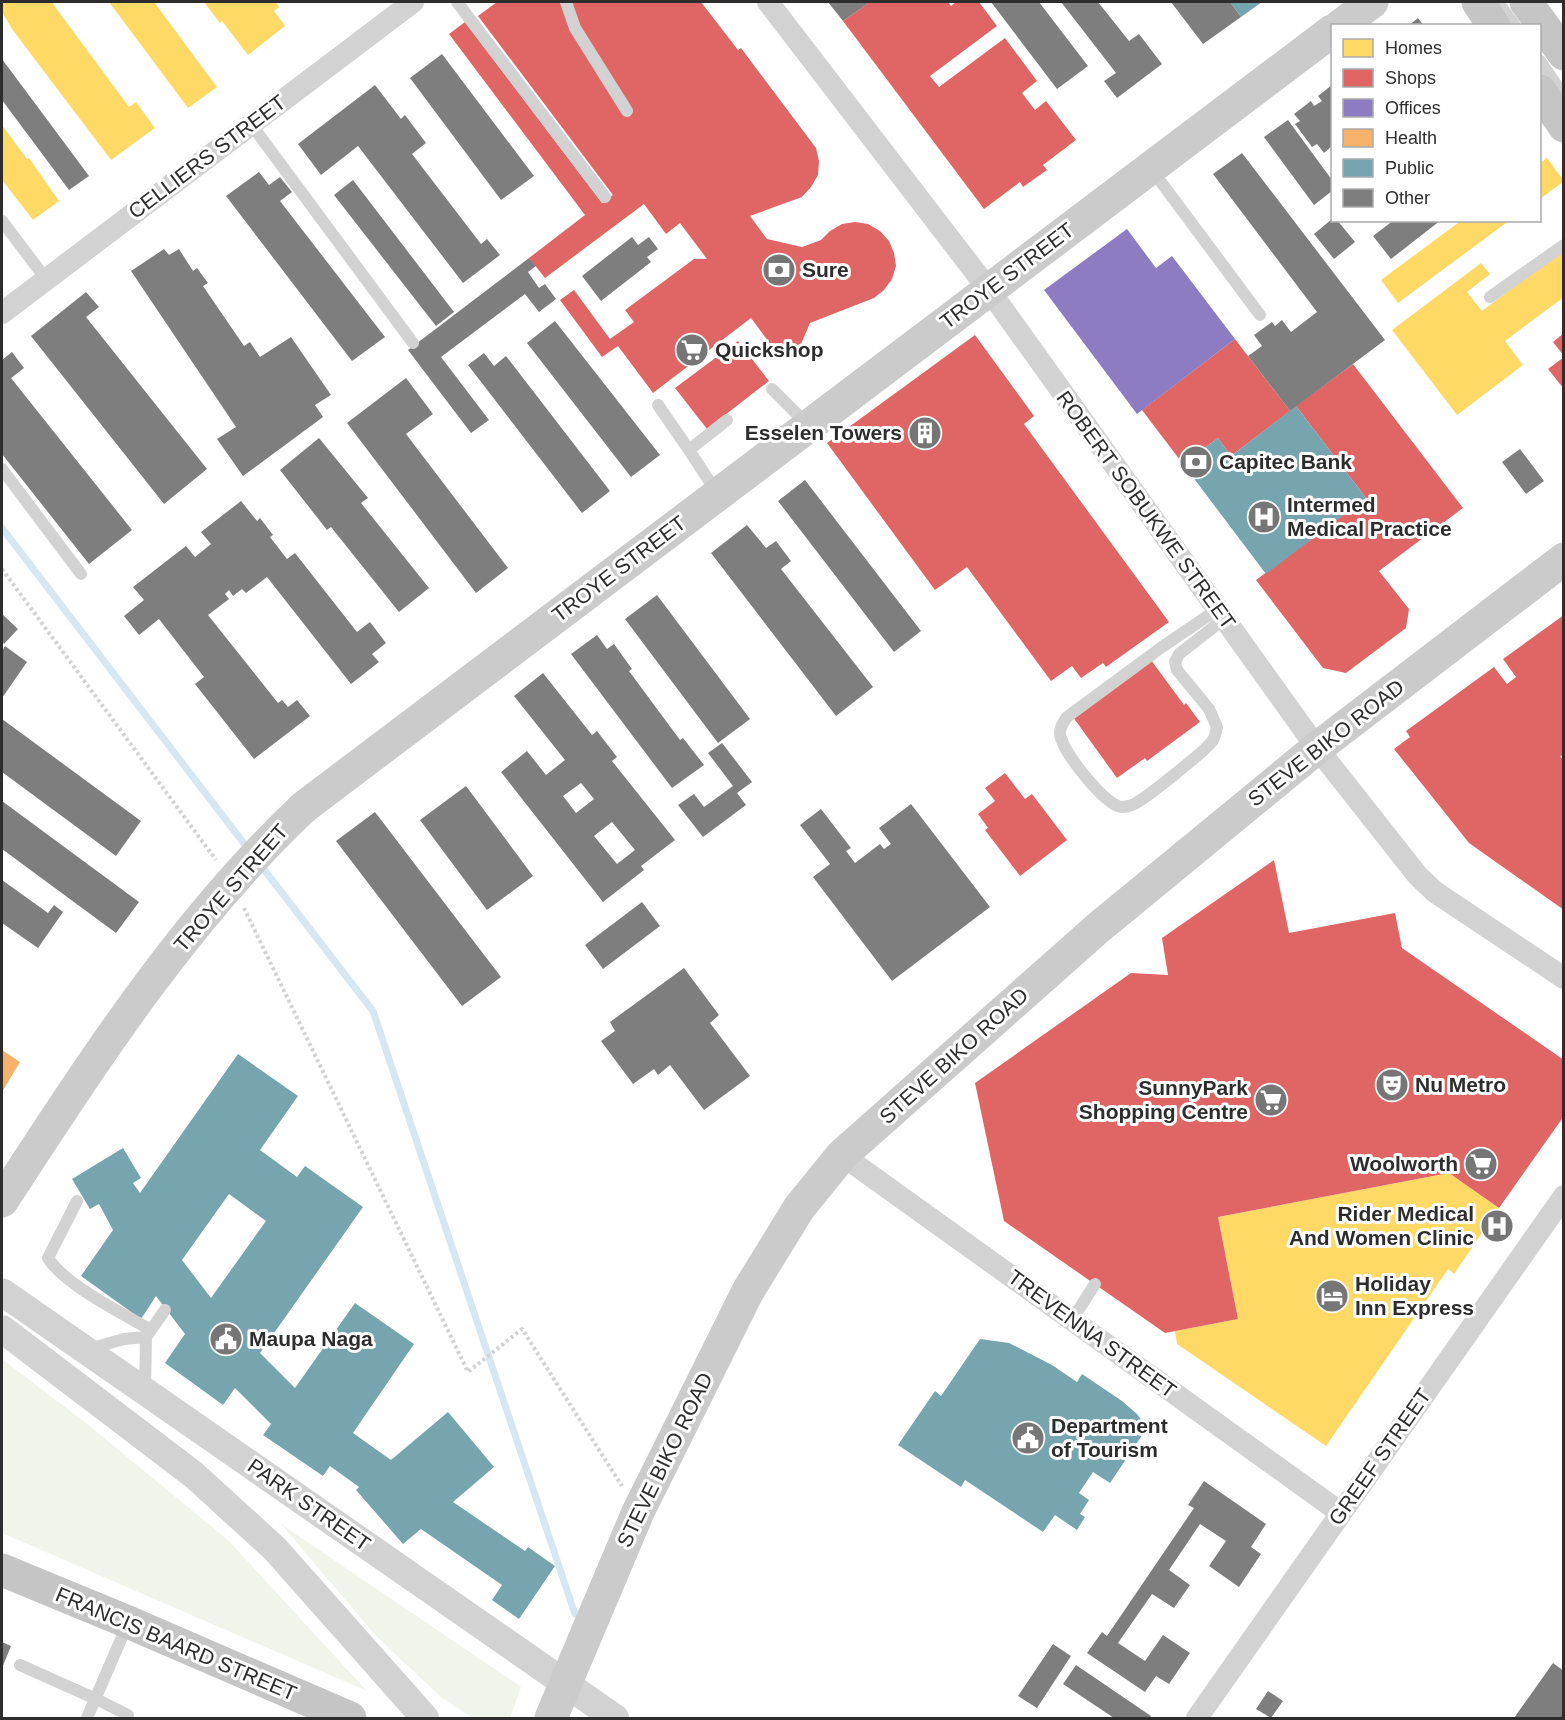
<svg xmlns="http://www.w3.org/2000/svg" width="1565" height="1720" font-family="Arial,sans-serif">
  <rect width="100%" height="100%" fill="#fff"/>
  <path fill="#f0f4eb" d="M2,1359L86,1423L229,1541L367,1691L2,1533Z
    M281,1524L521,1687L510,1718H473L442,1698L376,1636Z"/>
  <path fill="#ffd966" d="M2,2H56L53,4L129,107L136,102L155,128L111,160L12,29L2,12Z
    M109,2H154L217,87L188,108Z
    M204,2H276L279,7L274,11L285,26L248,55L222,21L220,23Z
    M2,125L27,159L29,158L59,201L33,220L2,180Z
    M1547,158L1564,181L1540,199V163Z
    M1462,220H1510L1398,303L1381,280Z
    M1564,249V297L1505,341L1523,365L1457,415L1392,330L1481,263L1490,274L1467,292L1482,311Z
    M1449,1173L1499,1208L1454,1274L1448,1269L1326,1446L1177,1344L1175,1331L1238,1319L1218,1217Z"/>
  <path fill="#e06666" d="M497,2H701L738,50L741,48L816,148L819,161L818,175L811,187L802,197L750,216L767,239L802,247L821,240L830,231L842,224L855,222L868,224L880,231L889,241L894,253L896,266L892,279L884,290L874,298L810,323L799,349H774L751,318L653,393L618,346L602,357L560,300L574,290L610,339L634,322L625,310L694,259H707L680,223L666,234L644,204L545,278L529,258L585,215L449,34L465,22L602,203L613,195L478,16Z
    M870,2H948L951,6L956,2H979L997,26L930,76L939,87L1005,38L1037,81L1022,93L1035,110L1046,101L1076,140L1043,165L1047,170L1023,187L1020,182L984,209L843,21Z
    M1564,333V356L1553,342Z
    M975,335L1034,416L1024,424L1169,622L1106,667L1103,663L1081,678L1072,666L1051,681L967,567L935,590L827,443Z
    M1235,339L1290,411L1231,456L1218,438L1183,464L1142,410Z
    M738,341L769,381L707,429L675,388Z
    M1564,357V389L1548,369Z
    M1353,364L1463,508L1379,571L1409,609L1406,628L1346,673L1323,668L1256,580L1366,498L1296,406Z
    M1564,615V753L1560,757L1564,759V910L1469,843L1394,749L1410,737L1406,731L1494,667L1507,684L1516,677L1503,659Z
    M1151,660L1184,705L1186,703L1200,722L1147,761L1145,758L1117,778L1073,717Z
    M1005,773L1025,799L1032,794L1067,840L1020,876L985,830L988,828L978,814L995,801L985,788Z
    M1274,860L1289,933L1395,913L1402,948L1564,1060V1116L1499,1208L1449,1173L1218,1217L1238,1319L1165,1333L1004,1221L975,1083L1131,973L1168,975L1162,938Z"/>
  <path fill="#8e7cc3" d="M1127,229L1156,268L1172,256L1235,339L1137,414L1044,290Z"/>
  <path fill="#f6b26b" d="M2,1050L20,1062L2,1092Z"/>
  <path fill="#76a5af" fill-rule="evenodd" d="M1230,2H1262L1241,17Z
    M1296,406L1366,498L1266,574L1183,464L1218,438L1231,456Z
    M238,1054L298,1096L260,1150L297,1177L305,1166L363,1207L260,1353L295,1388L355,1303L414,1344L353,1433L391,1460L448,1412L494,1467L453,1502L525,1551L528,1547L555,1566L519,1619L492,1600L502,1585L421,1529L403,1544L356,1490L359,1487L330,1466L323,1476L263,1435L271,1424L235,1388L223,1405L165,1363L185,1334L156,1296L141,1319L81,1276L113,1230L99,1204L90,1209L72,1179L123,1148L141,1178L133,1183L140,1193ZM229,1194L266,1221L211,1298L182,1260Z
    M980,1339L1009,1343L1052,1365L1077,1382L1082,1374L1122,1401L1137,1414L1147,1428L1110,1483L1093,1472L1079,1493L1089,1500L1080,1514L1085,1517L1077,1530L1055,1515L1043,1532L965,1480L961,1487L898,1445L935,1391L941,1396Z"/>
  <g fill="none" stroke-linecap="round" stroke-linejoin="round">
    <path stroke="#d7e7f2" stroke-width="7" d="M2,528L249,850
      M259,863L373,1011L575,1614"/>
  </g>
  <path fill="#7e7e7e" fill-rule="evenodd" d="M828,2H870L843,21Z
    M991,2H1039L1088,66L1057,89Z
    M1061,2H1098L1129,41L1139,34L1162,64L1117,98L1104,81L1116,73Z
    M1171,2H1230L1241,17L1203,44Z
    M1418,18L1424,26H1408Z
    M442,54L534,176L501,200L410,78Z
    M2,59L89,176L69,190L2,100Z
    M375,85L401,119L405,115L426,143L412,154L481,244L487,239L500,255L463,283L358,146L321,175L298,144Z
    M1332,85V146L1324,153L1317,144L1312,147L1295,124L1300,121L1294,114L1311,101L1314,106L1322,101L1318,96Z
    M1288,120L1332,180V191L1314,205L1264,137Z
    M1242,153L1385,340L1290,411L1248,356L1262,346L1254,335L1272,322L1275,326L1282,320L1291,332L1317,312L1213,174Z
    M259,172L269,185L280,177L292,192L280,201L385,337L352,361L226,196Z
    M353,180L454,312L436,326L334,195Z
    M1332,219L1337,220L1355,242L1334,259L1314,234Z
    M1394,220H1441L1391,259L1373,236Z
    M632,237L638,245L649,237L658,249L647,257L651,262L601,301L582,276Z
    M164,249L169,255L179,249L193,271L197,268L208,283L203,286L244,346L250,342L260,357L291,337L331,395L315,405L323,417L243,476L217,439L236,427L131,271Z
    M529,258L536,266L528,272L539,288L545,284L556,299L539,312L525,294L441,357L489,420L471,433L408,350Z
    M86,292L99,307L86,317L207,469L164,504L31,336Z
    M555,321L660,455L631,477L527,343Z
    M12,352L24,368L11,378L132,530L89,564L2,454V360Z
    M484,353L494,366L506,356L610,491L582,513L468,365Z
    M406,378L433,414L406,434L508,568L476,593L347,423Z
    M319,438L368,498L361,503L429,588L399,612L331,527L327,530L280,470Z
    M1520,449L1544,481L1526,494L1502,462Z
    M805,480L921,631L894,652L778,501Z
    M241,501L257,521L260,518L273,535L270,537L287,559L295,553L357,632L370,622L386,643L372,654L379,662L351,684L267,577L246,593L242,589L233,596L229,590L225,594L229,599L208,615L278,703L282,700L288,707L297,700L310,716L254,759L195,684L204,677L159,619L139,635L124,616L144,600L133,587L186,546L195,557L211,544L201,532Z
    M747,525L766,548L776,541L791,561L781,569L873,687L836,716L711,553Z
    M657,595L750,719L718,743L625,619Z
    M2,614L18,629L4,644L2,641Z
    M597,635L607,649L614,644L632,669L629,671L680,740L683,738L704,765L672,788L571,654Z
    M5,646L27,662L2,698V651Z
    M543,673L592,735L597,731L617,757L612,761L675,840L641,866L644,870L603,902L501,772L527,751L546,775L565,760L514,696ZM581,783L594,799L576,813L563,796ZM612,822L635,850L617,864L594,836Z
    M2,719L141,821L116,856L2,772Z
    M722,743L752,782L737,793L746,805L703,837L678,805L694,794L704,807L733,786L708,753Z
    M466,786L533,876L487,910L420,820Z
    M2,801L139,902L116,933L2,849Z
    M911,804L990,907L892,981L813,877L830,864L800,825L821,809L851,848L846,851L855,863L880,844L884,849L891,844L879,828Z
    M375,812L501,977L462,1006L336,841Z
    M2,880L48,913L54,905L63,912L38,948L2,923Z
    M642,902L660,926L603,969L585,945Z
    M684,968L719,1015L710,1023L750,1076L704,1110L670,1065L658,1075L654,1069L633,1084L601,1041L615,1031L610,1022Z
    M1204,1481L1266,1524L1251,1547L1261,1554L1239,1587L1209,1566L1226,1541L1200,1524L1169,1570L1190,1585L1174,1608L1152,1594L1118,1643L1145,1661L1163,1635L1190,1653L1169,1684L1156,1676L1145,1692L1087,1653L1102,1632L1107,1636L1194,1508L1188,1505Z
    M2,1642L11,1646L2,1668Z
    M1053,1644L1071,1656L1037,1708L1018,1696Z
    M1553,1663L1564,1671V1718H1514Z
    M1076,1665L1151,1716L1149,1718H1114L1063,1684Z
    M1268,1691L1283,1701L1271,1718L1256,1709Z"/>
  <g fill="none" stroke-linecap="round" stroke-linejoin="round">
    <path stroke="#d2d2d2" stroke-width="4" stroke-dasharray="3 3" stroke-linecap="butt" d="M2,569L216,860
      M244,908L468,1372L522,1329L622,1486"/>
    <path stroke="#d2d2d2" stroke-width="12" d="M457,2L605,197
      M566,2L575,28L627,111
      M1498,2L1515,26
      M1540,61L1564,96
      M251,124L413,343
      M1152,170L1260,315
      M2,221L46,279
      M1490,297L1564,245
      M772,389L808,425
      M658,405L689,450
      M2,469L81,574
      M717,493L689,450L727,420
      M1218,609L1162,647L1067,717C1063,723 1058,730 1061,738C1066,755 1103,803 1121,807C1123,807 1131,806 1134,804C1144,800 1209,748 1213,740C1215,737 1216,731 1217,727L1209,709L1177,670L1175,662L1179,654L1224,619
      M77,1201L48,1258C65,1285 122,1313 151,1330
      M1072,1320L1095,1284
      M89,1349L124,1339L146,1337
      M145,1391L146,1337L165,1310
      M20,1665L96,1699L128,1715
      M87,1718L128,1623"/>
    <path stroke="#d2d2d2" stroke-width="22" d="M768,2L989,290L1317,748L1418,876L1435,892L1564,978
      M2,313L413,2
      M842,1155L1341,1513
      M1197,1718L1564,1196"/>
    <path stroke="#d2d2d2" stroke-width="28" d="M2,1292L615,1718
      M2,1329L194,1475L275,1549L425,1718"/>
    <path stroke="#cbcbcb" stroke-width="33" d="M1340,26L1372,2
      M2,1201C92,1063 183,921 304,807L1332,31
      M551,1718L638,1512L748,1291L799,1208L842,1155L1098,928L1317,748L1564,559"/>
    <path stroke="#c5c5c5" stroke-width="33" d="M1478,2L1494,26
      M1526,2L1564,54
      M1540,91L1564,126
      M2,1570L128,1622L350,1718"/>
  </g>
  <defs>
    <symbol id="bank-disc" viewBox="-11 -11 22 22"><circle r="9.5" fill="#767676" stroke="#fff"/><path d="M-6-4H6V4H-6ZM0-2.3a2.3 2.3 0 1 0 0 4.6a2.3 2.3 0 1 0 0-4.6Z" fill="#fff"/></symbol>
    <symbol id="supermarket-disc" viewBox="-11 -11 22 22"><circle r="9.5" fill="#767676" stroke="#fff"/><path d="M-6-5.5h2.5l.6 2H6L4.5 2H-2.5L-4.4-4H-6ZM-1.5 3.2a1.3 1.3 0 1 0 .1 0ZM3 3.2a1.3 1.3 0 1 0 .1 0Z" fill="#fff"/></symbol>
    <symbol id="building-disc" viewBox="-11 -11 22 22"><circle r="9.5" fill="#767676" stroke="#fff"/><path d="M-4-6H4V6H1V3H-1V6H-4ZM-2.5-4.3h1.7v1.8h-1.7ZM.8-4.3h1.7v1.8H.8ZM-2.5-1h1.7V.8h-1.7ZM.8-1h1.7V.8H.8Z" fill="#fff"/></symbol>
    <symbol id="hospital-disc" viewBox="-11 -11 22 22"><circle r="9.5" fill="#767676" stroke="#fff"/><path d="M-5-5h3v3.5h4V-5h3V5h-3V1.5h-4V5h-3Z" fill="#fff"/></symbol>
    <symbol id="theatre-disc" viewBox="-11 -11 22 22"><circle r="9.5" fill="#767676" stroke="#fff"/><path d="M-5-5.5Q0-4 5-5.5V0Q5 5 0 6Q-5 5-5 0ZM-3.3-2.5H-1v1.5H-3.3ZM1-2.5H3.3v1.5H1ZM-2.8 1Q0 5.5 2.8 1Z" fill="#fff"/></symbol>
    <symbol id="hotel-disc" viewBox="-11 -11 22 22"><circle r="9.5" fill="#767676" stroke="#fff"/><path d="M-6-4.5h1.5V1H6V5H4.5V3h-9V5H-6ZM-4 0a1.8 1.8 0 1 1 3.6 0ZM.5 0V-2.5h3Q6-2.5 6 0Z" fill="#fff"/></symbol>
    <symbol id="civic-disc" viewBox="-11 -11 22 22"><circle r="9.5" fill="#767676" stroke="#fff"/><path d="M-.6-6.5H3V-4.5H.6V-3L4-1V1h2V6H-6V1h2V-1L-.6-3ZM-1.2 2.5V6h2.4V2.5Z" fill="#fff"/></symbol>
  </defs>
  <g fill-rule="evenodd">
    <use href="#bank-disc" x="760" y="251" width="38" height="38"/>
    <use href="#supermarket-disc" x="673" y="331" width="38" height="38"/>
    <use href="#building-disc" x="906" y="414" width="38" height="38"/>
    <use href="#bank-disc" x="1177" y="443" width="38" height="38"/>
    <use href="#hospital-disc" x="1245" y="498" width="38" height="38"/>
    <use href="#theatre-disc" x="1373" y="1066" width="38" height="38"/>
    <use href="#supermarket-disc" x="1252" y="1081" width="38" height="38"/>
    <use href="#supermarket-disc" x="1462" y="1145" width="38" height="38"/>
    <use href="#hospital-disc" x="1478" y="1207" width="38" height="38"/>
    <use href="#hotel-disc" x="1313" y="1277" width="38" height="38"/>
    <use href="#civic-disc" x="207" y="1320" width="38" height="38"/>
    <use href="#civic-disc" x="1009" y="1419" width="38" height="38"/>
  </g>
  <g text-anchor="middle" stroke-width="6" stroke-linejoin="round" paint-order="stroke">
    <g font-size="21" fill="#2d2d2d" stroke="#fff">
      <text transform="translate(207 157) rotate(-37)" y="7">CELLIERS STREET</text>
      <text transform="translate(1007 276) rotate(-37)" y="7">TROYE STREET</text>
      <text transform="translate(1146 510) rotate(54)" y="7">ROBERT SOBUKWE STREET</text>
      <text transform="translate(619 569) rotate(-37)" y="7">TROYE STREET</text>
      <text transform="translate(1326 743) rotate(-38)" y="7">STEVE BIKO ROAD</text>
      <text transform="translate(231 888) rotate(-49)" y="7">TROYE STREET</text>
      <text transform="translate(954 1056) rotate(-42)" y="7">STEVE BIKO ROAD</text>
      <text transform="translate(1092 1334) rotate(36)" y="7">TREVENNA STREET</text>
      <text transform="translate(1380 1457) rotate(-55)" y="7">GREEF STREET</text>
      <text transform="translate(665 1460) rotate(-64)" y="7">STEVE BIKO ROAD</text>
      <text transform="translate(309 1505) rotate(35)" y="7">PARK STREET</text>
      <text transform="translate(176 1644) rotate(23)" y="7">FRANCIS BAARD STREET</text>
    </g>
    <g font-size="21" font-weight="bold" fill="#2d2d2d" stroke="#fff" text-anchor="start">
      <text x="802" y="277">Sure</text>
      <text x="715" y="357">Quickshop</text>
      <text x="902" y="440" text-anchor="end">Esselen Towers</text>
      <text x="1219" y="469">Capitec Bank</text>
      <text x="1287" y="512">Intermed<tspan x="1287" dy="24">Medical Practice</tspan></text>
      <text x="1415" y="1092">Nu Metro</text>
      <text x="1248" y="1095" text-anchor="end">SunnyPark<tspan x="1248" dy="24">Shopping Centre</tspan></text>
      <text x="1458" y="1171" text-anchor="end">Woolworth</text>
      <text x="1474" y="1221" text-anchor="end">Rider Medical<tspan x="1474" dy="24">And Women Clinic</tspan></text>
      <text x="1355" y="1291">Holiday<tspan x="1355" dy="24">Inn Express</tspan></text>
      <text x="249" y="1346">Maupa Naga</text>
      <text x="1051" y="1433">Department<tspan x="1051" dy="24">of Tourism</tspan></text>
    </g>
  </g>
  <rect width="1565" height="1720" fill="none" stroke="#2d2d2d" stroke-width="6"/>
  <rect x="1331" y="24" width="210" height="198" fill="#ffffff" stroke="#ababab" stroke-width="1.5"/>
  <rect x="1343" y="39" width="30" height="18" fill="#ffd966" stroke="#ababab" stroke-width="1.5"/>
  <text x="1385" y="54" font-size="18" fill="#2d2d2d">Homes</text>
  <rect x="1343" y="69" width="30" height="18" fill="#e06666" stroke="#ababab" stroke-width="1.5"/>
  <text x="1385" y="84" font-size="18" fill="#2d2d2d">Shops</text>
  <rect x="1343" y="99" width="30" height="18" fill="#8e7cc3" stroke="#ababab" stroke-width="1.5"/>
  <text x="1385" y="114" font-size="18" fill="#2d2d2d">Offices</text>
  <rect x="1343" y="129" width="30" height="18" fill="#f6b26b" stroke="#ababab" stroke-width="1.5"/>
  <text x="1385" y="144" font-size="18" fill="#2d2d2d">Health</text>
  <rect x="1343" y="159" width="30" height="18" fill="#76a5af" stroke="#ababab" stroke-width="1.5"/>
  <text x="1385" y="174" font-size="18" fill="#2d2d2d">Public</text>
  <rect x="1343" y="189" width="30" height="18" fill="#7e7e7e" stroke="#ababab" stroke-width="1.5"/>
  <text x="1385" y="204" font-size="18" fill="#2d2d2d">Other</text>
</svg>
